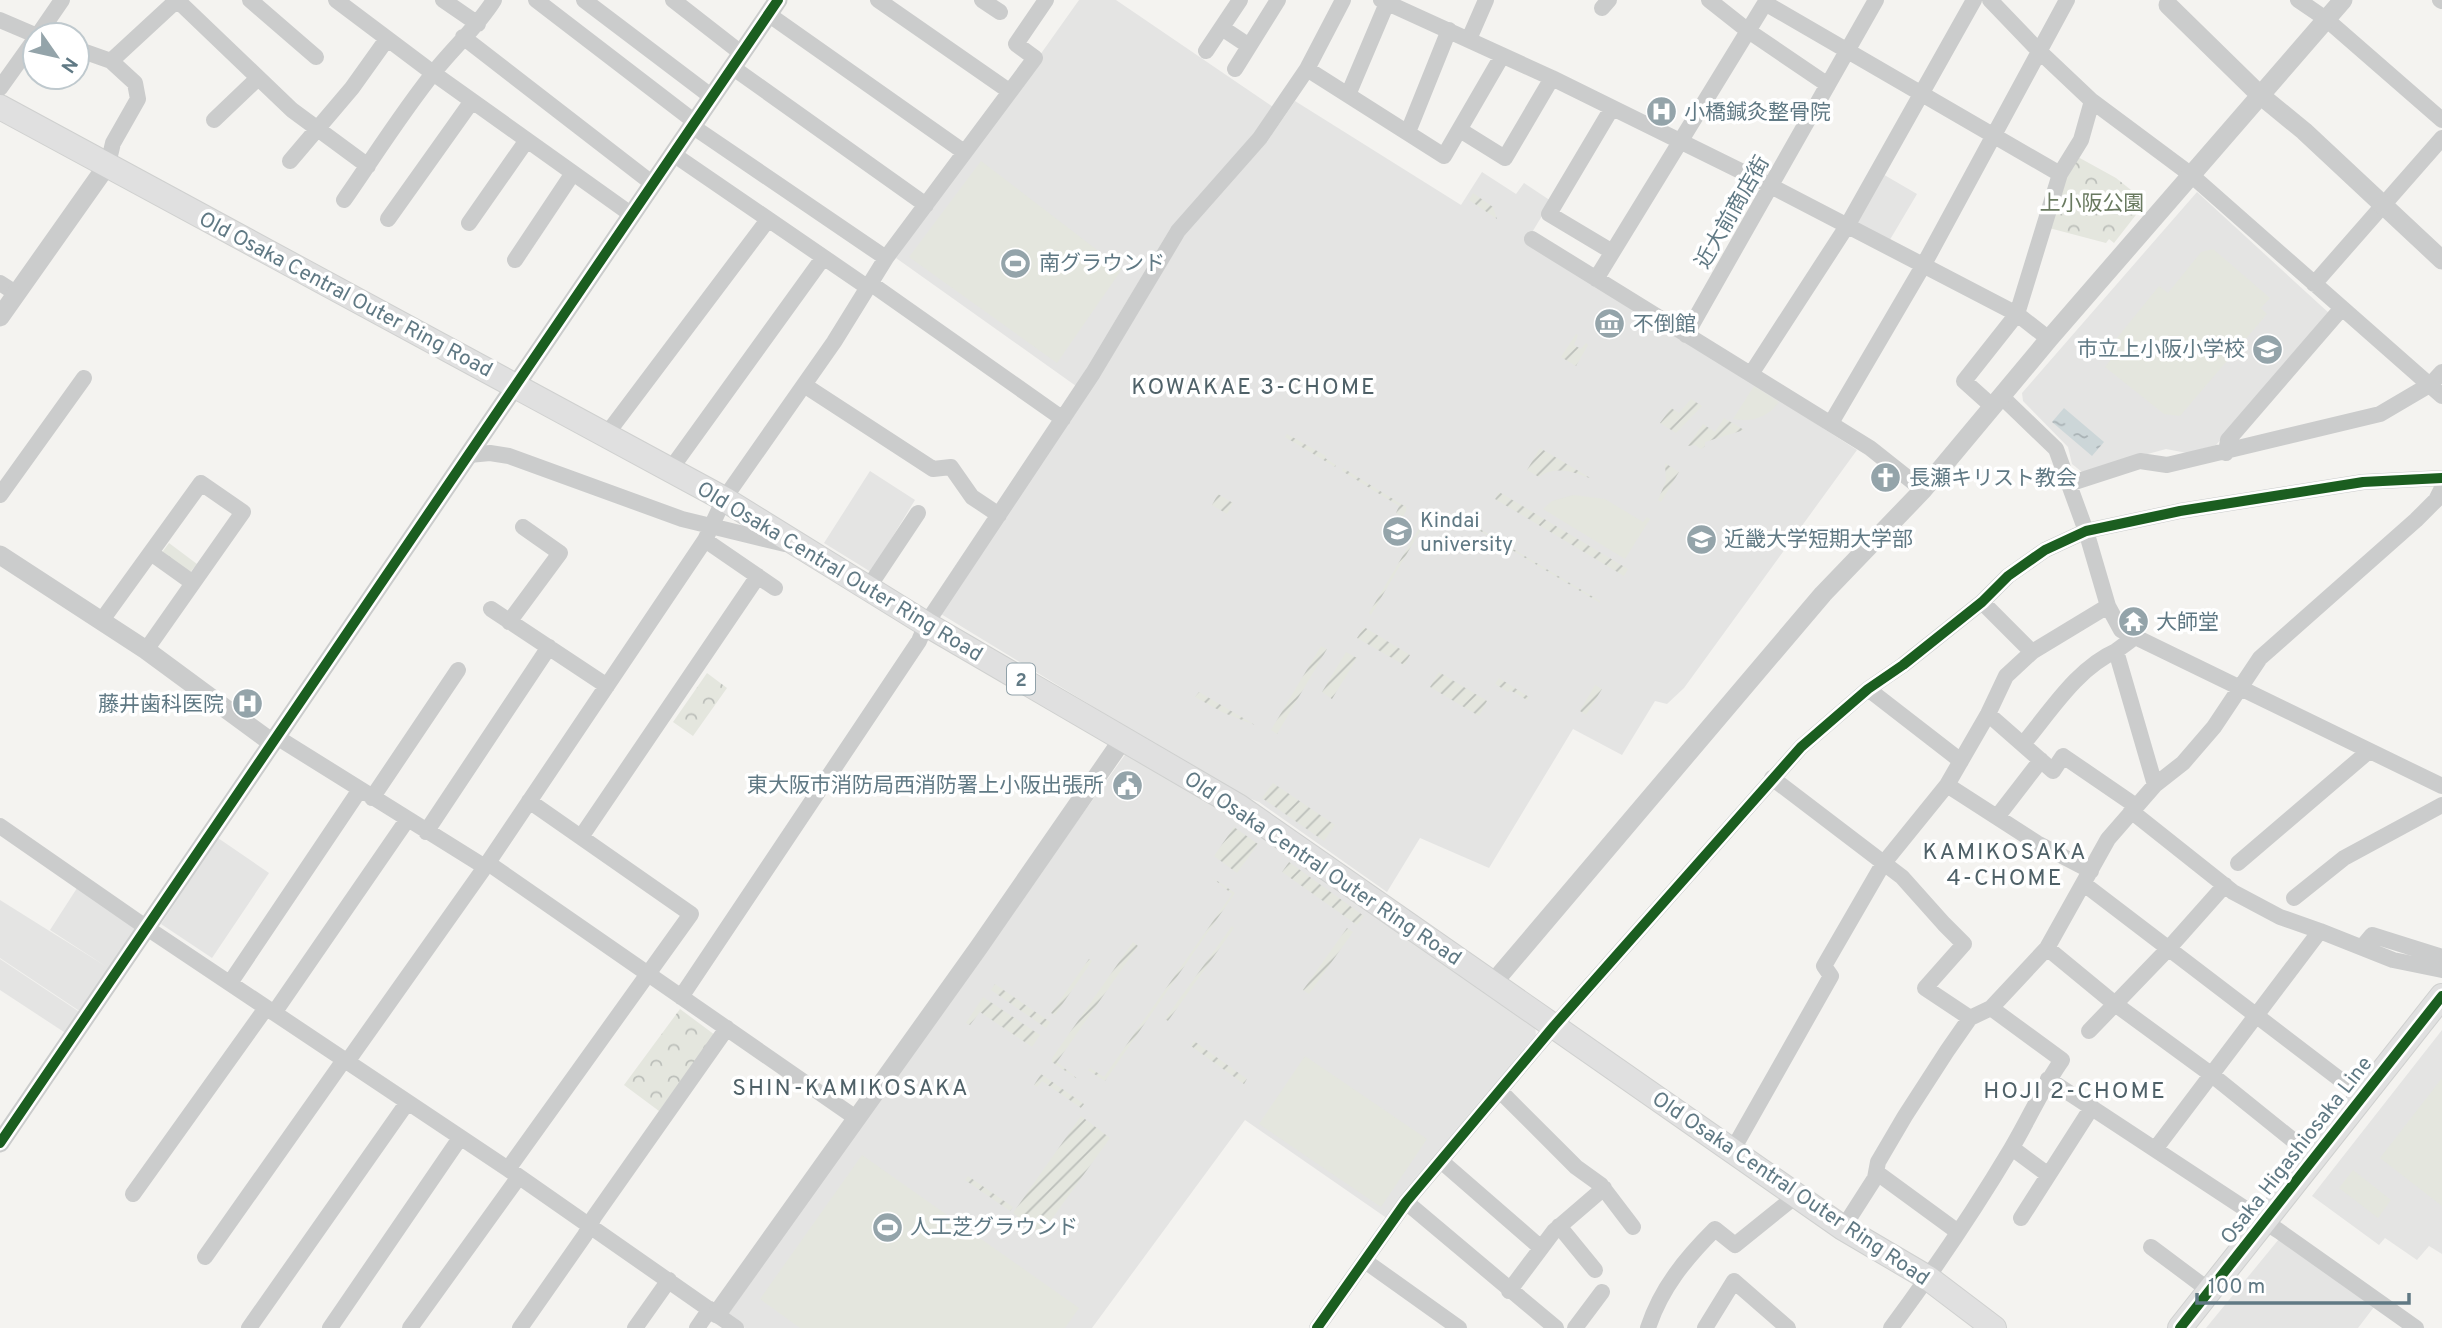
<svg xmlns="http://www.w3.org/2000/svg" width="2442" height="1328" font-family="Overpass,'Noto Sans JP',sans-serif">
  <defs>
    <pattern id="forest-crowns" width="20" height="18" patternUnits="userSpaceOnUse" patternTransform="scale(1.75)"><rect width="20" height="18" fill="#e4e6de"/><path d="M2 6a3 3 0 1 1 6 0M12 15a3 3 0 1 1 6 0" fill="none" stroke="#bcbfba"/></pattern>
    <pattern id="garden-furrows" width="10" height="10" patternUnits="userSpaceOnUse" patternTransform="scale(1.75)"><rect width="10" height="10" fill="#e4e6de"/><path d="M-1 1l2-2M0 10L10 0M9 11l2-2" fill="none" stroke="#bcbfba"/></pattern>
    <pattern id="water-ripples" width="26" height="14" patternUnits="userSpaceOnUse" patternTransform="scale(1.75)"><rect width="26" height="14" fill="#ccd6d8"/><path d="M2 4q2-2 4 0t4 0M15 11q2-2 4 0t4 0" fill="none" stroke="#a9b2b5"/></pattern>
  </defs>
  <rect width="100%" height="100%" fill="#f4f3f0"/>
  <path fill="#e4e4e3" d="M1079,0H1116L1273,107L1254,135L1170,229L1076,386L896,258Z
    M1295,101L1461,205L1482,172L1516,194L1524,183L1551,201L1528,239L1857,450L1684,688L1667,704L1655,701L1622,755L1573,729L1489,868L1420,838L1387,892L1259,802L1235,793L941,614L1178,243L1267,142Z
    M1881,173L1917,194L1888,243L1860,226L1856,216Z
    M2197,192L2330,314L2216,445L2187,453L2166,449L2082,472L2072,464L2068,447L2023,401L2022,393Z
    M870,471L915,500L871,572L824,543Z
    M1127,752L1230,812L1535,1026L1536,1036L1388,1219L1245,1120L1092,1328H745L727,1316L846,1144Z
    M218,838L269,873L212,958L161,924Z
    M79,885L137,930L81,1012L0,958V900L107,967L50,930Z
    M0,959L81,1013L67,1034L0,990Z
    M2442,1030V1254L2429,1246L2417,1260L2385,1238L2379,1245L2312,1196Z
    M2279,1239L2374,1307L2358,1328H2206Z"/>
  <path fill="#e4e6de" d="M981,161L1122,269L1057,363L909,257Z
    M2213,249L2270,298L2261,308L2267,314L2180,416L2164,414L2105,367L2120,348L2113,343L2159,286L2168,293L2201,252Z
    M1754,386L1779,402C1767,418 1753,422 1733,419Z
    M1573,495L1605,499L1643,522L1647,517L1650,519L1625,559L1543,509L1552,501Z
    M1305,1056L1427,1139L1381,1207L1259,1124Z
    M2442,1078V1206L2380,1158Z
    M862,1155L1079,1308L1065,1328H800L760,1299Z
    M2353,1170L2391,1200L2378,1218L2339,1188Z"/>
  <path fill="url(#forest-crowns)" d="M2078,157L2116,178L2146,202L2114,243L2109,239L2106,243L2049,228L2064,177Z
    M169,543L197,564L188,575L160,555Z
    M707,673L727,688L693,736L673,722Z
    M680,1009L715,1035L659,1111L624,1085Z"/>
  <path fill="url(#garden-furrows)" d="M1473,193L1493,207L1497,219L1469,200Z
    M1576,334L1578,335L1574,345L1581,349L1586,343L1588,345L1576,366L1561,357Z
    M1691,399L1702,406L1676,433L1660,423L1671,408L1679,413Z
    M1724,418L1744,430L1705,442V446L1701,449L1695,445L1688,446L1703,424L1715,432Z
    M1287,434L1326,456L1325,458L1336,465L1335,467L1285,437Z
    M1540,448L1592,479C1575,472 1555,465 1539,477L1527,470Z
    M1665,463L1679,472L1661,502L1658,500L1666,481Z
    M1343,468L1406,507V511L1403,517L1396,513L1399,506L1342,471Z
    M1499,492L1628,569L1624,576L1495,499Z
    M1218,494L1233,503L1227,514L1212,505Z
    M1424,520L1426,521L1371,615L1369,613Z
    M1473,525L1600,601V603L1472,526Z
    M1364,627L1410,655L1404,665L1357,638Z
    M1321,646L1327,649L1277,734L1271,730Z
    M1346,652L1357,658L1332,699L1322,692Z
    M1439,672L1487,701L1479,716L1430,687Z
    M1499,678L1529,697L1527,700L1510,690L1508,692L1495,684Z
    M1595,685L1602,689L1586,715L1580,711Z
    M1199,692L1255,725L1224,713L1195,697Z
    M1273,783L1335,825L1324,841L1262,798Z
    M1234,827L1258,844L1237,873L1214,856Z
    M1289,862L1364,916L1357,925L1282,872Z
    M1210,876L1235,893L1105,1081L1088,1070L1090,1068L1104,1077L1232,894Z
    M1232,926L1234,928L1168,1021L1165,1019Z
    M1347,928L1353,932L1309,994L1303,990Z
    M1133,942L1138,946L1057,1062L1079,1080L1052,1062V1058Z
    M1089,959L1092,961L1055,1015L1051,1013Z
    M995,984L1050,1022L1046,1028L991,990Z
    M983,997L1040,1035L1032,1047L980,1012L970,1025L966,1023Z
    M1194,1041L1247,1079L1244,1084L1191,1046Z
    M1041,1074L1084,1104L1081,1108L1042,1081L1037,1087L1034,1085Z
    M1081,1116L1110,1138L1041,1234L1013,1213Z
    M968,1176L1013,1207L1010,1211L965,1180Z"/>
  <path fill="url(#water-ripples)" d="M2064,408L2104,442L2092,456L2052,422Z"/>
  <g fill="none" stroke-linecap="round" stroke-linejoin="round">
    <defs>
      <path id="primary" d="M0,107L724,499L926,624L1238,806L1843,1228L1928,1278L1994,1328
        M2180,1328L2442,996"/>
    </defs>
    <use href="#primary" stroke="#cfd0cf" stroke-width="26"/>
    <path stroke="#cbcccc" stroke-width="16" d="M177,0L292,110L368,166
      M250,0L316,57
      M336,0L433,73L632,215
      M443,0L478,24
      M536,0L695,122
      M584,0L712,97
      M673,0L741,53
      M878,0L1009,91
      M982,0L1000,12
      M1381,0L1552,78L1771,186L2017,314L2049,339
      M1709,0L1747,30L1828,85
      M1990,0L2038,50L2092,101
      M2298,0L2326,19L2442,120
      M2440,0L2442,1
      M1765,3L2060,174L2081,140L2092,101L2190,174L2442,396
      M1602,8L1609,0
      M768,14L964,152
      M0,20L35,35
      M1222,28L1249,46
      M38,35L62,0
      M463,37L653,184
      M1469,39L1486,0
      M77,49L111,61L135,83L138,99L113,143L108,164
      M1206,51L1240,0
      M111,61L177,0
      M732,67L926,205
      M1235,69L1278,0
      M1307,69L1444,156L1502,56
      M0,88L35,39
      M1348,95L1387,3
      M214,120L258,78
      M692,126L886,258
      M1460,130L1505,158L1552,78
      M1408,132L1449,30
      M673,154L867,287
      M290,161L352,88L387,39
      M344,200C374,157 402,112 435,71C454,47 478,26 494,0
      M388,219L472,101
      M469,223L527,140
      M1532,239L1870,448L1923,490
      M1611,251L1549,214L1612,108
      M515,260L573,173
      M1596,279L1767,0
      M0,283L17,294
      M870,283L1063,419
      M2314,284L2442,138
      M1686,335L1876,0
      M1751,374L1847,226L1974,0
      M804,385L933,469L951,467L972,497L999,515
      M2002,397L2056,449L2086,531L2108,606L2121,630L2442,786
      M1993,407L1964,381L2017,314L2060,174
      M1831,423L1923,266L2067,0
      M606,435L767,221
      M2226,453L2228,440L2342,308
      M469,455L490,453L509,456L682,519L785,544
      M670,470L823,258
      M2069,484L2140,461L2167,465L2380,414L2431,384L2442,372
      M0,495L84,378
      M705,540L775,588
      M151,553L193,583
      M868,588L918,513
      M1982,602L2032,652
      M491,609L607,686
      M102,620L201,483L243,512L146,650
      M509,622L560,553L523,527
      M2135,637L2116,651L2155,785
      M1868,689L1961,761
      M1988,714L2053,771L2063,756L2136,806
      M275,736L485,867
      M2023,744C2050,712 2077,668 2116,651
      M1772,778L1902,877L1944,924L1964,944L1925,988L1970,1018
      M1947,785L2037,843L2091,871
      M372,798L458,670
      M2131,811L2233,892L2280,917L2320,931L2393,960L2442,970
      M1997,817L2041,760
      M0,826L147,928L508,1169L736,1328
      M426,832L549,647
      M581,837L758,576
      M488,863L856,1118
      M2238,863L2369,751
      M2084,884L2363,1097
      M2294,898L2344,858L2442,805
      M2362,947L2372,935L2442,957
      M2047,948L2115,1004L2212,1075L2315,1158
      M230,983L359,791
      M681,997L919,641L926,624L1093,373L1178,231L1260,138L1307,69L1343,0
      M274,1013L407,820
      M2089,1031L2169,948L2225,885
      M347,1062L485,867L705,540L724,499L834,342L886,258L1035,58L1016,44L1046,0
      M2048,1079L2279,1231L2416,1328
      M1500,1091L1576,1167L1601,1185L1633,1227
      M2012,1148L2047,1174
      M2156,1148L2320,931
      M1732,1151L1831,976L1824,966L1883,864L1947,785L1988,714L2006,676L2032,652L2108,606
      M1441,1161L1541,1248
      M508,1169L691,914L529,801
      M1876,1172L1958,1232
      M133,1194L266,1008
      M1406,1202L1556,1328
      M2021,1218L2092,1107
      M1559,1226L1595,1270
      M1843,1228L1875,1178L1878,1162L1905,1116L1947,1051L1970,1018L1991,1008L2047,948L2108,839L2155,785L2183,763L2214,727L2260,658L2416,520L2436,500L2442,488
      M2151,1247L2210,1291
      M205,1257L344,1060
      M1365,1261L1459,1328
      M1509,1291L1554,1231L1604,1188
      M249,1328L407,1103
      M330,1328L460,1138
      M410,1328L518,1178
      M520,1328L585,1235L594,1217L727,1028
      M635,1328L669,1280
      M697,1328L710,1309
      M1317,1328L1406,1202L1554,1026L1801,747L1868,689L1903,665L1982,602L2008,576L2045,550L2086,531L2180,511L2363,482L2442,478
      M1575,1328L1602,1292
      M1648,1328C1661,1288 1686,1258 1715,1229L1735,1245L1797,1195
      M1705,1328L1734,1281L1788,1328
      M1891,1328C1934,1270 1974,1211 2011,1149C2029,1119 2042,1088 2062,1060L1991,1008"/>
    <path stroke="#cbcccc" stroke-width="19" d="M2168,5L2260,95L2304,131L2442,260
      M0,317L108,164
      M0,555L146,650L271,742
      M1493,983L1823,594L1923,490L2049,339L2343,0
      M0,1143L778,0
      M717,1314L979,947L1123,739"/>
    <use href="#primary" stroke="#e0e0e0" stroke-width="24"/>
    <defs>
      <path id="cycleway" d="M0,1143L778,0
        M1317,1328L1406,1202L1554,1026L1801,747L1868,689L1903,665L1982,602L2008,576L2045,550L2086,531L2180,511L2363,482L2442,478
        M2180,1328L2442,996"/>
    </defs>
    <use href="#cycleway" stroke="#fff" stroke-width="15"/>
    <use href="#cycleway" stroke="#1b5e20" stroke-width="10"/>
  </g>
  <defs>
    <symbol id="hospital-disc" viewBox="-11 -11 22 22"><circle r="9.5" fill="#94a4aa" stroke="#fff"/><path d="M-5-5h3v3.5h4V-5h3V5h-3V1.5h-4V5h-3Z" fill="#fff"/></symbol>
    <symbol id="stadium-disc" viewBox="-11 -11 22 22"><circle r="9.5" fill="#94a4aa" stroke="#fff"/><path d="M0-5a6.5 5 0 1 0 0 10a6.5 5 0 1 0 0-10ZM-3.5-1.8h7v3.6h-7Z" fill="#fff"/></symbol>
    <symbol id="museum-disc" viewBox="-11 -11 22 22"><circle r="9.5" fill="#94a4aa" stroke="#fff"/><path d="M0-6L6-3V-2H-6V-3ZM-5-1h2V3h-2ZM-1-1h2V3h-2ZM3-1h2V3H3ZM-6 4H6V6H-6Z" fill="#fff"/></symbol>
    <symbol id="school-disc" viewBox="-11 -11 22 22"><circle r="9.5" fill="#94a4aa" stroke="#fff"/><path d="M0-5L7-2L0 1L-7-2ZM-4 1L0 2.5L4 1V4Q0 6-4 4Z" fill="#fff"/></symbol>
    <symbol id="church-disc" viewBox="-11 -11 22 22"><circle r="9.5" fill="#94a4aa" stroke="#fff"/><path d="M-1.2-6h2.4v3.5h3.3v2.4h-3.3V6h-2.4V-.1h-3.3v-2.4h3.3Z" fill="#fff"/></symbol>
    <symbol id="university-disc" viewBox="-11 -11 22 22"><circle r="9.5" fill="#94a4aa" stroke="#fff"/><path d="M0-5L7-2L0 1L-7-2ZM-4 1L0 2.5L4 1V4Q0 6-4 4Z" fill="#fff"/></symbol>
    <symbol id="temple-disc" viewBox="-11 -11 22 22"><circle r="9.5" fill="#94a4aa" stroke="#fff"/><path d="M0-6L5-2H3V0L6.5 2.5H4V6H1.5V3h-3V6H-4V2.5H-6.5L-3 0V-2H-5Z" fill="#fff"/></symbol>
    <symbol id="civic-disc" viewBox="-11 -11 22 22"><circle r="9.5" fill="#94a4aa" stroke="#fff"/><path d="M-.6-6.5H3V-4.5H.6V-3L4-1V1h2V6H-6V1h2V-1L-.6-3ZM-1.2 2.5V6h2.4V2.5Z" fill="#fff"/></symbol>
  </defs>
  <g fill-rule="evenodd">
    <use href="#hospital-disc" x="1644" y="94" width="35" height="35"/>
    <use href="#stadium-disc" x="998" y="246" width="35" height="35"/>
    <use href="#museum-disc" x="1592" y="306" width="35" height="35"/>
    <use href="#school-disc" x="2250" y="332" width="35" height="35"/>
    <use href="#church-disc" x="1868" y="460" width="35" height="35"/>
    <use href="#university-disc" x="1380" y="514" width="35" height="35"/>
    <use href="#university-disc" x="1684" y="522" width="35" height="35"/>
    <use href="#temple-disc" x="2116" y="604" width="35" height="35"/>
    <use href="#hospital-disc" x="230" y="686" width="35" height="35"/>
    <use href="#civic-disc" x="1110" y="768" width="35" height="35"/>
    <use href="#stadium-disc" x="870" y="1210" width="35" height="35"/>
  </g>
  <g text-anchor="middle" stroke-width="7" stroke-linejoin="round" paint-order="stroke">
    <rect fill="#fff" stroke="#90a1a9" stroke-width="2" x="1007" y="663.5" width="28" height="31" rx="5"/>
    <g font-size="19" font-weight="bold" fill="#607984">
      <text x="1021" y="686">2</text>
    </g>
    <g font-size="21" fill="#607984" stroke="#fff" text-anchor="start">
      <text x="1684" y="119">小橋鍼灸整骨院</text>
      <text x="1039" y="270">南グラウンド</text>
      <text x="1633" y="331">不倒館</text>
      <text x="2245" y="356" text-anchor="end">市立上小阪小学校</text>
      <text x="1909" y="485">長瀬キリスト教会</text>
      <text x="1420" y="527">Kindai<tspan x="1420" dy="24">university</tspan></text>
      <text x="1724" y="546">近畿大学短期大学部</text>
      <text x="2156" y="629">大師堂</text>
      <text x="224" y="711" text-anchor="end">藤井歯科医院</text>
      <text x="1104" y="792" text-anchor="end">東大阪市消防局西消防署上小阪出張所</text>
      <text x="910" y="1234">人工芝グラウンド</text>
    </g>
    <g font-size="21" fill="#697a60" stroke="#fff">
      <text x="2092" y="210">上小阪公園</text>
    </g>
    <g font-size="21" fill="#607984" stroke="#fff">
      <text transform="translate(1732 212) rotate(-60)" y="7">近大前商店街</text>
      <text transform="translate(346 294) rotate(28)" y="7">Old Osaka Central Outer Ring Road</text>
      <text transform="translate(840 571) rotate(31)" y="7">Old Osaka Central Outer Ring Road</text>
      <text transform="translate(1323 868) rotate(34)" y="7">Old Osaka Central Outer Ring Road</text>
      <text transform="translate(2296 1150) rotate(-52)" y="7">Osaka Higashiosaka Line</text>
      <text transform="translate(1791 1188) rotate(34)" y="7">Old Osaka Central Outer Ring Road</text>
    </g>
    <g font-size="23" letter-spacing="2" fill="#4f6168" stroke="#fff">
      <text x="1254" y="394">KOWAKAE 3-CHOME</text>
      <text x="2005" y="859">KAMIKOSAKA<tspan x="2005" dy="26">4-CHOME</tspan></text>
      <text x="851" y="1095">SHIN-KAMIKOSAKA</text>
      <text x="2075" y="1098">HOJI 2-CHOME</text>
    </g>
  </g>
  <g transform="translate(56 56) rotate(124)"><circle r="33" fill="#ffffff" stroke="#bfc9ce" stroke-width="2"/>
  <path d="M0-5L12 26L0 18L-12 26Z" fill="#94a4aa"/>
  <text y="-10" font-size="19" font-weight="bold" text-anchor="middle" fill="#607984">N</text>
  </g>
  <path d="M2197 1293v10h212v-10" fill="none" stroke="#607984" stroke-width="3.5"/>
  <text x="2208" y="1293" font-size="21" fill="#607984" stroke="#ffffff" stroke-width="5" paint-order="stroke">100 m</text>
</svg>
